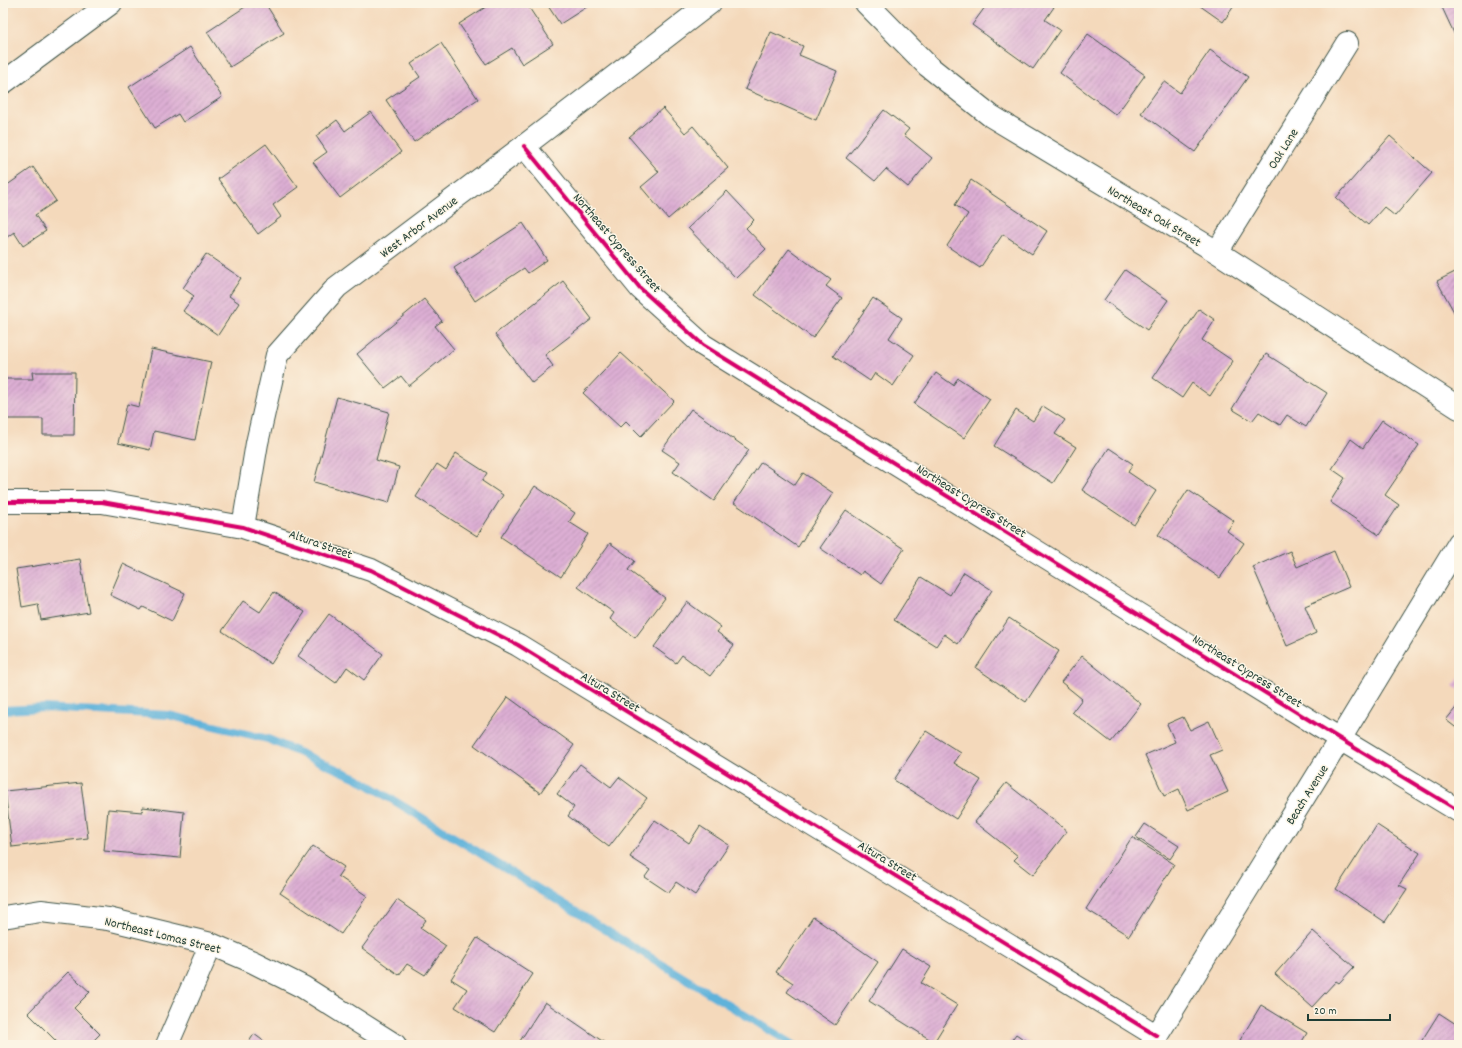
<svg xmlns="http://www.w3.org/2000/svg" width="1462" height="1048" font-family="Dekko,sans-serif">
  <defs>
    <pattern id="building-hatch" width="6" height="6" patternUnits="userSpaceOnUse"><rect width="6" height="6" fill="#ddafd4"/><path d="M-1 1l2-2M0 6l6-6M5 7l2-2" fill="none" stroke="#b390ad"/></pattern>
  </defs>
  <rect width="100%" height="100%" fill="#fcf5e5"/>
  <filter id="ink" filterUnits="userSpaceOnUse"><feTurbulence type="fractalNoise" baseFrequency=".025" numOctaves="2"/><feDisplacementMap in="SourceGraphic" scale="8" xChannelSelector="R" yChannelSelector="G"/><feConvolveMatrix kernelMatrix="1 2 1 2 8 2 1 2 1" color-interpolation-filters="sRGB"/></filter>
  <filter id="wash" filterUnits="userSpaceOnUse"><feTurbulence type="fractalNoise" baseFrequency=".012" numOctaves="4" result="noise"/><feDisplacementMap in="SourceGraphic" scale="16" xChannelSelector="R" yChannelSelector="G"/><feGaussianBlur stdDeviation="0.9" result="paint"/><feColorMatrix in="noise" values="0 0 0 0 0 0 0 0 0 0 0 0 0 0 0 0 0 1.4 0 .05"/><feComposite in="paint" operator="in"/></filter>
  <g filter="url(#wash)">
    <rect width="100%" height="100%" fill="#f4d9bb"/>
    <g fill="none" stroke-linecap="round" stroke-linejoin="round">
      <path stroke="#5fb2da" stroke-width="8" d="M3,710L44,708L168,715L268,739L357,778L794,1045"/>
    </g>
    <g id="blocks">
      <path fill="url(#building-hatch)" d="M251,3H265L284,33L230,67L207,32Z
        M492,3H526L553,44L522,64L512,48L486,64L459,24Z
        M546,3H593L560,24Z
        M988,3H1048L1054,7L1045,20L1060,30L1033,69L972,25Z
        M1196,3H1236L1223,22Z
        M1440,3H1459V44Z
        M771,32L803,46L799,55L837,71L816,120L745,89Z
        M1088,34L1145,75L1116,115L1060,73Z
        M441,43L478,99L414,142L386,100L420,77L411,64Z
        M190,47L222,97L183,122L178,114L155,128L129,87Z
        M1210,50L1248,77L1195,152L1141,113L1164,81L1180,93Z
        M663,108L685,133L693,126L728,168L668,219L641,187L659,172L629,137Z
        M884,110L909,129L904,135L932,158L908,187L886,169L875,181L846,158Z
        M371,112L401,152L340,198L313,162L327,152L316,136L337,120L345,131Z
        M1390,136L1432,173L1395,216L1384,207L1368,225L1336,198Z
        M266,144L298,187L273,205L281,217L258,234L218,179Z
        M33,167L56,201L35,215L46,231L23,246L14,232L3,240V188Z
        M971,180L1047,231L1032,254L1003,234L980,268L947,246L968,214L955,205Z
        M727,191L754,220L746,228L766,249L736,278L688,228Z
        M523,223L547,260L528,273L524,268L475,301L454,268Z
        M789,249L831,280L826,286L842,298L813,338L755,295Z
        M206,254L241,278L229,296L239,303L218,335L183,311L194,296L183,288Z
        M1125,270L1168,300L1147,330L1104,300Z
        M1459,270V321L1437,281Z
        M563,281L592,319L545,355L553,366L532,383L495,334Z
        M873,298L902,318L889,338L914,355L893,386L875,373L870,381L833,356Z
        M424,299L442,321L435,326L454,349L409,386L401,376L385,388L357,354Z
        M1199,309L1215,320L1202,340L1233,361L1210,396L1192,383L1182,398L1153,378Z
        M151,349L211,362L195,440L154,431L150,450L118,443L127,404L139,407Z
        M621,353L674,401L641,436L626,421L620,427L583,393Z
        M1266,354L1327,393L1306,427L1287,415L1280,425L1259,412L1252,421L1232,409Z
        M32,372H75L74,435H43V419H5V379H33Z
        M936,373L953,385L958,378L990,399L964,438L914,404Z
        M337,397L389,412L376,460L399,467L389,503L314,482Z
        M1043,406L1065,420L1055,434L1076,447L1053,483L994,446L1016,410L1033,421Z
        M691,409L749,450L714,501L673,472L680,462L662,450Z
        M1382,420L1419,445L1385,495L1399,505L1379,535L1330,502L1345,478L1332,469L1351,439L1363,448Z
        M1109,448L1133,464L1128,472L1156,491L1134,525L1082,490Z
        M456,453L487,473L482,481L503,495L477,536L416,497L437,464L446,470Z
        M761,462L795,485L803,473L833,493L798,547L734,503Z
        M535,486L575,513L569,522L588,534L561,577L501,537Z
        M1188,490L1234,521L1227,531L1244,543L1220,578L1158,535Z
        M846,510L904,549L881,584L863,571L860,575L820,548Z
        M610,543L635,561L628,570L665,598L635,638L610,619L614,613L578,587Z
        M1290,551L1297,567L1334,551L1349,587L1305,606L1316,633L1287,646L1253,567Z
        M80,559L89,612L41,620L38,604L22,607L16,569Z
        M123,564L185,593L172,621L143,607L141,610L110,595Z
        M964,572L992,590L958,644L944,634L936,646L894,620L921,577L950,595Z
        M274,592L305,612L271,664L222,631L243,601L260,612Z
        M687,602L721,627L717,632L734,645L710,676L682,655L676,663L654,647Z
        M329,614L383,654L364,680L347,667L336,683L298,656Z
        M1009,618L1059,651L1026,702L976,668Z
        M1082,656L1141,704L1111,742L1072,712L1082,699L1061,682Z
        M1459,678V690L1453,686Z
        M508,697L574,745L540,793L474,745Z
        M1459,704V730L1446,720Z
        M1183,717L1190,730L1209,721L1222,750L1210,755L1228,792L1188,810L1179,789L1164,796L1145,755L1175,742L1167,724Z
        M926,731L961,753L954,763L981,780L956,819L894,780Z
        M580,764L611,787L619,777L647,798L609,847L568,816L574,807L557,794Z
        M81,783L88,838L12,847L5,791Z
        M1006,783L1067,831L1033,875L1014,860L1018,856L975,822Z
        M143,807L184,812L180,858L104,851L108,809L142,812Z
        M655,820L689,843L700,826L729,845L695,895L676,882L669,893L645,877L650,870L630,857Z
        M1145,824L1179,846L1170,859L1136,837Z
        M1377,825L1420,853L1399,885L1407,889L1385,922L1336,889Z
        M1132,837L1174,864L1129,936L1086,909Z
        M313,846L344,867L338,876L367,896L341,934L280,893Z
        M397,900L426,920L420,928L446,946L425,975L407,964L399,975L362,948Z
        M813,917L878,962L835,1025L787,992L793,983L776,972Z
        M1313,931L1354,967L1339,983L1336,981L1312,1007L1275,974Z
        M477,938L533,974L495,1032L455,1007L467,989L451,979Z
        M902,949L931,967L921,983L957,1005L934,1042L869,1001Z
        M68,972L90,992L74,1008L100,1034L89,1045H60L28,1013Z
        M545,1002L605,1043L604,1045H526L520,1041Z
        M1261,1005L1307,1033L1300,1045H1249L1240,1040Z
        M1439,1013L1459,1026V1045H1419Z
        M254,1034L269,1045H247Z
        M1016,1034L1032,1045H1008Z"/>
    </g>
  </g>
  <g filter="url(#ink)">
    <use href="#blocks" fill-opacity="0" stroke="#3f5448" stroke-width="1"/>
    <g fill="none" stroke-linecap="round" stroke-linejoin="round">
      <defs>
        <path id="minor" d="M866,3L928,66L991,116L1217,252L1459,408
          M524,146L640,288L703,345L1340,739L1459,811
          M1217,252L1347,43
          M3,502H102L243,527L371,570L518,645L1157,1036
          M243,527L257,443L277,355L337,287L524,146L710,3
          M3,917L41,911L108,919L211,944L253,962L303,987L395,1045
          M167,1045L211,944
          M1151,1045L1340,739L1459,543"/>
        <path id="tertiary" d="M3,83L111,3"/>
      </defs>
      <use href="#minor" stroke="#3f5448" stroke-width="24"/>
      <use href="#tertiary" stroke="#3f5448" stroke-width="24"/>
      <use href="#minor" stroke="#fff" stroke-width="22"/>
      <use href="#tertiary" stroke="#fff" stroke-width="22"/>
      <defs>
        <path id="cycleway" d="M524,146L640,288L703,345L1340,739L1459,811
          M3,502H102L243,527L371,570L518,645L1157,1036"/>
      </defs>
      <use href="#cycleway" stroke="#fcf5e5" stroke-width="6"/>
      <use href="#cycleway" stroke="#d6006c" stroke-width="4"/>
    </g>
  </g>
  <g text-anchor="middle" stroke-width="3" stroke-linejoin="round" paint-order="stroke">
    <g font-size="13" fill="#1f3d34" stroke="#fcf5e5">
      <text transform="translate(1282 148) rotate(-58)" y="5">Oak Lane</text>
      <text transform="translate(1155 215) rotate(31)" y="5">Northeast Oak Street</text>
      <text transform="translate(418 226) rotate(-37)" y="5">West Arbor Avenue</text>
      <text transform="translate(618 242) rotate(49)" y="5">Northeast Cypress Street</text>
      <text transform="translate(972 500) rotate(32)" y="5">Northeast Cypress Street</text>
      <text transform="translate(321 543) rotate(19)" y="5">Altura Street</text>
      <text transform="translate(1248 670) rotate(32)" y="5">Northeast Cypress Street</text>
      <text transform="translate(611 691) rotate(31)" y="5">Altura Street</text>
      <text transform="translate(1306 794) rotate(-58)" y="5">Beach Avenue</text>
      <text transform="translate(888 860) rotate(31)" y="5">Altura Street</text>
      <text transform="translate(163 934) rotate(14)" y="5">Northeast Lomas Street</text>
    </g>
  </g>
  <rect width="1462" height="1048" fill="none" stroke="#fcf5e5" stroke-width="16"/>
  <path d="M1308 1014v6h82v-6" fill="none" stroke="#1f3d34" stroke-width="2"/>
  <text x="1314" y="1014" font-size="12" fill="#1f3d34" stroke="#fcf5e5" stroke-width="3" paint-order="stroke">20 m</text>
</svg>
